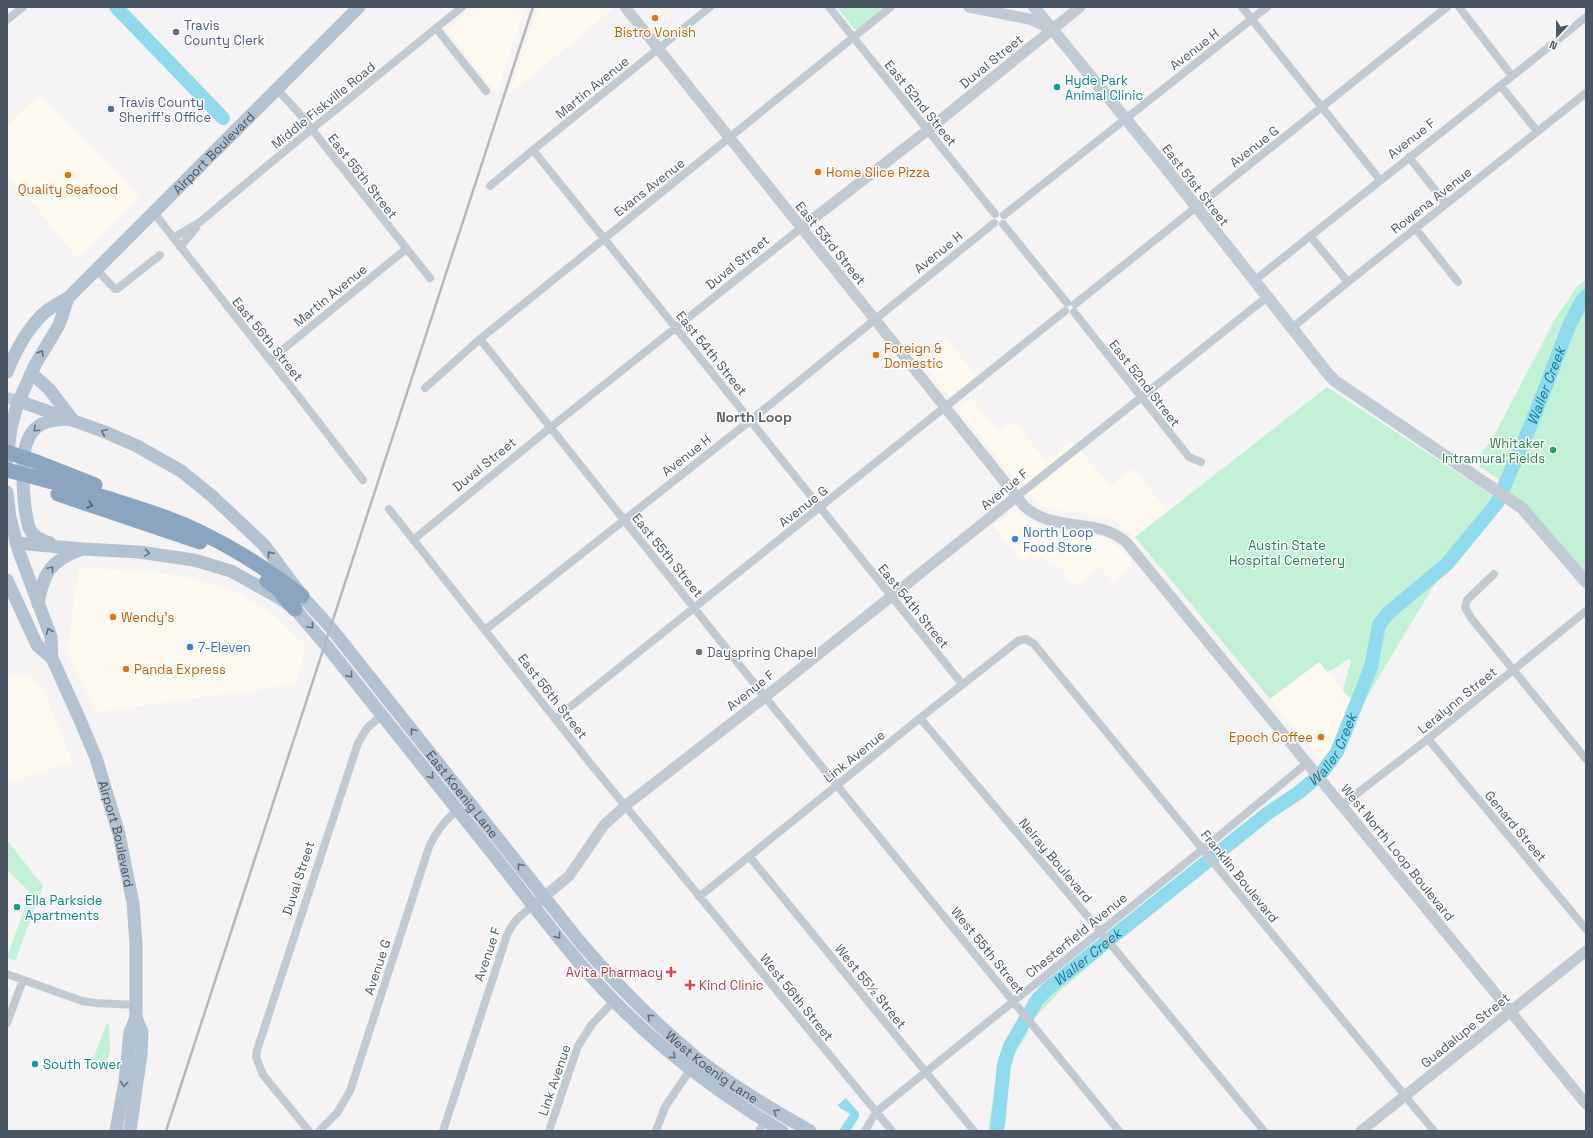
<svg xmlns="http://www.w3.org/2000/svg" width="1593" height="1138" font-family="'Space Grotesk',sans-serif">
  <rect width="100%" height="100%" fill="#f5f3f3"/>
  <path fill="#fdf9ef" d="M475,7H525L496,94L447,29Z
    M539,7L614,8L508,95Z
    M38,95L140,195L78,259L7,172V126Z
    M947,339L976,376L950,397L920,361Z
    M971,398L999,433L1013,422L1046,461L1072,441L1111,486L1133,468L1168,511L1135,537L1117,522L1099,516L1050,509L1040,505L1021,486L957,408Z
    M1015,510L1027,521L1043,528L1102,537L1120,548L1132,562L1133,566L1113,582L1100,567L1074,586L1060,567L1041,558L1036,562L1030,556L1023,562L993,526Z
    M79,567L178,575L232,590L271,613L306,646L297,684L97,712L67,653Z
    M1319,662L1355,704L1337,749L1324,764L1270,699Z
    M7,674L35,679L44,692L72,761L7,784Z"/>
  <path fill="#c3f1d5" d="M837,7H885L857,30L854,29Z
    M1586,279V582L1530,516L1493,487L1501,481L1479,466L1480,456L1497,430L1555,319L1577,287Z
    M1327,387L1487,492L1501,504L1433,587L1359,710L1341,751L1328,769L1324,764L1337,749L1355,704L1343,690L1351,662L1349,659L1328,672L1319,662L1270,699L1135,537Z
    M7,840L43,886L15,961L7,957L29,896V891L7,870Z
    M1097,942L1105,952L1060,991L1036,1017L1027,1006L1033,995Z
    M1020,1020L1029,1031C1020,1046 1008,1061 1007,1079C1005,1097 1009,1112 1004,1131H988L1000,1053Z
    M109,1024L110,1051L106,1064L92,1062L106,1025Z"/>
  <path fill="#90daee" d="M846,1098L859,1113V1117L850,1131H839L850,1114L840,1108L838,1105Z"/>
  <g fill="none" stroke-linecap="round" stroke-linejoin="round">
    <g stroke="#90daee" stroke-width="14">
      <path d="M116,7L223,118"/>
      <path id="s1" d="M997,1131L1004,1065L1010,1046L1037,1000L1046,990L1268,813L1298,793L1321,774L1337,752L1371,667L1379,625L1388,613L1447,564L1497,503L1532,422L1569,326L1580,304L1586,296"/>
    </g>
    <path stroke="#c1cad2" stroke-width="8" d="M829,7L995,214
      M1242,7L1380,180
      M1459,7L1512,76
      M7,20L23,7
      M436,28L486,91
      M1501,86L1537,131
      M277,89L298,112L430,278
      M533,150L962,684
      M1409,157L1446,204
      M490,186L533,150L710,7
      M154,213L292,388L363,480
      M1004,215L1267,7
      M1003,224L1067,303
      M1415,228L1458,282
      M1310,236L1348,282
      M173,238L200,222L274,160L462,7
      M180,247L196,228
      M96,269L115,289H117L160,255
      M1254,281C1364,193 1476,106 1586,17
      M1075,304L1447,7
      M1074,312L1189,457L1201,462
      M1292,328L1348,282L1586,93
      M480,339L769,702L1119,1131
      M270,360L406,249
      M425,388L480,339L891,7
      M1016,497L1267,297
      M389,509L590,763L892,1131
      M413,540L551,427L801,228
      M1494,574L1467,600L1465,607L1471,618L1586,759
      M485,630L751,420L994,223
      M920,718L1100,931L1264,1131
      M555,719L1065,311
      M1428,739L1586,929
      M1342,805L1428,739L1586,611
      M749,856L974,1131
      M699,897L920,718L1018,641L1026,639L1034,644L1434,1131
      M7,974L82,1001L95,1003L136,1005
      M7,1023L23,980
      M309,1131L263,1075L256,1057L257,1050L358,743L367,728L382,715
      M319,1131L337,1113L350,1091L429,847C436,831 445,821 457,810
      M443,1131L507,935C513,921 522,914 534,905
      M549,1131L578,1046L592,1024L614,1001
      M656,1131L665,1107L690,1070
      M759,1131L765,1121
      M865,1131L876,1112L1203,849L1307,763"/>
    <path stroke="#c1cad2" stroke-width="11" d="M625,7L1024,506C1055,534 1098,516 1127,543L1586,1104
      M969,7L1029,19L1052,29
      M801,228L928,130L1080,7
      M534,905L569,876L604,825L625,806L770,693L1016,497
      M1361,1131L1586,951"/>
    <path stroke="#c1cbd6" stroke-width="12" d="M1034,7L1161,162L1329,375L1335,381L1522,508L1586,582
      M7,398L19,401"/>
    <g stroke="#b3c2d1" stroke-width="13">
      <path id="s2" d="M7,372C15,352 28,328 44,313C51,307 61,302 68,298L359,7"/>
      <path d="M31,373L49,389L72,419"/>
      <path id="s3" d="M19,401L105,432L137,446L181,471L212,496L264,545L302,596L331,628L580,942C616,984 654,1023 697,1058C732,1086 771,1109 810,1131"/>
      <path d="M7,460L11,428L17,405L35,365L59,325L68,298"/>
      <path id="s4" d="M7,492L10,518L19,552L51,637L52,658L80,720L96,758L119,834L126,869L133,903L136,944V1018L142,1032L141,1054L130,1131"/>
      <path d="M16,543L83,549L139,552L194,560L231,571L278,597L295,609L325,644C381,714 436,783 492,853C532,903 570,956 614,1001C664,1052 721,1095 782,1131"/>
      <path d="M50,543C44,541 38,539 33,534C27,528 27,517 25,508C23,487 18,443 36,428C45,420 57,420 68,419"/>
      <path d="M7,580L37,645L52,658"/>
      <path d="M38,604C43,574 50,561 80,550"/>
      <path d="M116,1131L125,1081L130,1032L136,1018"/>
    </g>
    <path stroke="#8ba5c1" stroke-width="15" d="M7,452L34,461L95,485
      M7,470C43,479 78,489 113,500C144,510 175,519 204,534C239,551 271,572 302,596
      M58,494L200,542
      M267,581L277,588L295,609"/>
    <path stroke="#b5b8bd" stroke-width="2.5" d="M166,1131L533,7"/>
  </g>
  <defs><path id="oneway-chevron" d="M-2-3.5L2.5 0L-2 3.5" fill="none" stroke-width="1.6" stroke-linecap="round" stroke-linejoin="round"/></defs>
  <g stroke="#64717d">
    <use href="#oneway-chevron" transform="translate(41 353) rotate(-61)"/>
    <use href="#oneway-chevron" transform="translate(36 429) rotate(137)"/>
    <use href="#oneway-chevron" transform="translate(104 432) rotate(-157)"/>
    <use href="#oneway-chevron" transform="translate(147 553) rotate(9)"/>
    <use href="#oneway-chevron" transform="translate(270 554) rotate(-129)"/>
    <use href="#oneway-chevron" transform="translate(51 569) rotate(-50)"/>
    <use href="#oneway-chevron" transform="translate(311 626) rotate(50)"/>
    <use href="#oneway-chevron" transform="translate(49 631) rotate(-112)"/>
    <use href="#oneway-chevron" transform="translate(350 675) rotate(51)"/>
    <use href="#oneway-chevron" transform="translate(413 731) rotate(-128)"/>
    <use href="#oneway-chevron" transform="translate(431 776) rotate(52)"/>
    <use href="#oneway-chevron" transform="translate(520 866) rotate(-128)"/>
    <use href="#oneway-chevron" transform="translate(558 936) rotate(51)"/>
    <use href="#oneway-chevron" transform="translate(650 1017) rotate(-137)"/>
    <use href="#oneway-chevron" transform="translate(673 1056) rotate(39)"/>
    <use href="#oneway-chevron" transform="translate(124 1084) rotate(98)"/>
    <use href="#oneway-chevron" transform="translate(776 1112) rotate(-150)"/>
  </g>
  <use stroke="#505e6b" href="#oneway-chevron" transform="translate(90 505) rotate(18)"/>
  <g fill="#e8710a" stroke="#fff" stroke-width="1.5">
    <circle cx="655" cy="18" r="4"/>
    <circle cx="818" cy="172" r="4"/>
    <circle cx="68" cy="175" r="4"/>
    <circle cx="876" cy="355" r="4"/>
    <circle cx="113" cy="617" r="4"/>
    <circle cx="126" cy="669" r="4"/>
    <circle cx="1321" cy="737" r="4"/>
  </g>
  <g fill="#5c6f8a" stroke="#fff" stroke-width="1.5">
    <circle cx="176" cy="32" r="4"/>
    <circle cx="111" cy="109" r="4"/>
  </g>
  <g fill="#0f9aa8" stroke="#fff" stroke-width="1.5">
    <circle cx="1057" cy="87" r="4"/>
    <circle cx="17" cy="907" r="4"/>
    <circle cx="35" cy="1064" r="4"/>
  </g>
  <circle fill="#2e9e5b" stroke="#fff" stroke-width="1.5" cx="1553" cy="450" r="4"/>
  <g fill="#3f7fe0" stroke="#fff" stroke-width="1.5">
    <circle cx="1015" cy="539" r="4"/>
    <circle cx="190" cy="647" r="4"/>
  </g>
  <circle fill="#6b7280" stroke="#fff" stroke-width="1.5" cx="699" cy="652" r="4"/>
  <g fill="#e0444e" stroke="#fff" stroke-width="1.5">
    <path d="M669 966h4v4h4v4h-4v4h-4v-4h-4v-4h4z"/>
    <path d="M688 979h4v4h4v4h-4v4h-4v-4h-4v-4h4z"/>
  </g>
  <g text-anchor="middle" stroke-width="3" stroke-linejoin="round" paint-order="stroke">
    <g font-size="13" fill="#4e5e75" stroke="#fff" text-anchor="start">
      <text x="184" y="30">Travis<tspan x="184" dy="15">County Clerk</tspan></text>
      <text x="119" y="107">Travis County<tspan x="119" dy="15">Sheriff's Office</tspan></text>
    </g>
    <g font-size="13" fill="#c56008" stroke="#fff" text-anchor="start">
      <text x="655" y="37" text-anchor="middle">Bistro Vonish</text>
      <text x="826" y="177">Home Slice Pizza</text>
      <text x="68" y="194" text-anchor="middle">Quality Seafood</text>
      <text x="884" y="353">Foreign &amp;<tspan x="884" dy="15">Domestic</tspan></text>
      <text x="121" y="622">Wendy's</text>
      <text x="134" y="674">Panda Express</text>
      <text x="1313" y="742" text-anchor="end">Epoch Coffee</text>
    </g>
    <g font-size="13" fill="#4a5661" stroke="#fff">
      <text transform="translate(1194 49) rotate(-38)" y="5">Avenue H</text>
      <text transform="translate(991 61) rotate(-39)" y="5">Duval Street</text>
      <text transform="translate(592 87) rotate(-39)" y="5">Martin Avenue</text>
      <text transform="translate(921 103) rotate(51)" y="5">East 52nd Street</text>
      <text transform="translate(323 105) rotate(-39)" y="5">Middle Fiskville Road</text>
      <text transform="translate(1411 138) rotate(-38)" y="5">Avenue F</text>
      <text transform="translate(1254 146) rotate(-38)" y="5">Avenue G</text>
      <text dy="5" stroke="none"><textPath href="#s2" startOffset="304">Airport Boulevard</textPath></text>
      <text transform="translate(363 176) rotate(52)" y="5">East 55th Street</text>
      <text transform="translate(1196 185) rotate(52)" y="5">East 51st Street</text>
      <text transform="translate(649 187) rotate(-38)" y="5">Evans Avenue</text>
      <text transform="translate(1431 200) rotate(-38)" y="5">Rowena Avenue</text>
      <text transform="translate(831 243) rotate(51)" y="5">East 53rd Street</text>
      <text transform="translate(938 252) rotate(-39)" y="5">Avenue H</text>
      <text transform="translate(737 262) rotate(-39)" y="5">Duval Street</text>
      <text transform="translate(330 295) rotate(-39)" y="5">Martin Avenue</text>
      <text transform="translate(268 339) rotate(51)" y="5">East 56th Street</text>
      <text transform="translate(712 353) rotate(51)" y="5">East 54th Street</text>
      <text transform="translate(1145 383) rotate(52)" y="5">East 52nd Street</text>
      <text transform="translate(686 455) rotate(-38)" y="5">Avenue H</text>
      <text transform="translate(484 464) rotate(-39)" y="5">Duval Street</text>
      <text transform="translate(1004 489) rotate(-39)" y="5">Avenue F</text>
      <text transform="translate(803 506) rotate(-38)" y="5">Avenue G</text>
      <text transform="translate(668 555) rotate(51)" y="5">East 55th Street</text>
      <text transform="translate(914 606) rotate(51)" y="5">East 54th Street</text>
      <text transform="translate(750 690) rotate(-38)" y="5">Avenue F</text>
      <text transform="translate(553 696) rotate(52)" y="5">East 56th Street</text>
      <text transform="translate(1457 700) rotate(-39)" y="5">Leralynn Street</text>
      <text transform="translate(854 756) rotate(-39)" y="5">Link Avenue</text>
      <text dy="5" stroke="none"><textPath href="#s3" startOffset="607">East Koenig Lane</textPath></text>
      <text transform="translate(1516 826) rotate(50)" y="5">Genard Street</text>
      <text dy="5" stroke="none"><textPath href="#s4" startOffset="361">Airport Boulevard</textPath></text>
      <text transform="translate(1398 852) rotate(51)" y="5">West North Loop Boulevard</text>
      <text transform="translate(1056 860) rotate(50)" y="5">Nelray Boulevard</text>
      <text transform="translate(1240 876) rotate(51)" y="5">Franklin Boulevard</text>
      <text transform="translate(298 878) rotate(-72)" y="5">Duval Street</text>
      <text transform="translate(1076 935) rotate(-39)" y="5">Chesterfield Avenue</text>
      <text transform="translate(988 950) rotate(51)" y="5">West 55th Street</text>
      <text transform="translate(487 954) rotate(-71)" y="5">Avenue F</text>
      <text transform="translate(377 967) rotate(-72)" y="5">Avenue G</text>
      <text transform="translate(871 986) rotate(51)" y="5">West 55½ Street</text>
      <text transform="translate(797 997) rotate(51)" y="5">West 56th Street</text>
      <text transform="translate(1465 1030) rotate(-39)" y="5">Guadalupe Street</text>
      <text dy="5" stroke="none"><textPath href="#s3" startOffset="978">West Koenig Lane</textPath></text>
      <text transform="translate(554 1080) rotate(-71)" y="5">Link Avenue</text>
    </g>
    <g font-size="13" fill="#0d838f" stroke="#fff" text-anchor="start">
      <text x="1065" y="85">Hyde Park<tspan x="1065" dy="15">Animal Clinic</tspan></text>
      <text x="25" y="905">Ella Parkside<tspan x="25" dy="15">Apartments</tspan></text>
      <text x="43" y="1069">South Tower</text>
    </g>
    <g font-size="13" fill="#27864d" stroke="#fff" text-anchor="end">
      <text x="1545" y="448">Whitaker<tspan x="1545" dy="15">Intramural Fields</tspan></text>
    </g>
    <g font-size="13" fill="#366cbe" stroke="#fff" text-anchor="start">
      <text x="1023" y="537">North Loop<tspan x="1023" dy="15">Food Store</tspan></text>
      <text x="198" y="652">7-Eleven</text>
    </g>
    <g font-size="13" fill="#17864f" stroke="#fff">
      <text x="1287" y="550">Austin State<tspan x="1287" dy="15">Hospital Cemetery</tspan></text>
    </g>
    <g font-size="13" fill="#5b616d" stroke="#fff" text-anchor="start">
      <text x="707" y="657">Dayspring Chapel</text>
    </g>
    <g font-size="13" fill="#be3a42" stroke="#fff" text-anchor="end">
      <text x="663" y="977">Avita Pharmacy</text>
      <text x="699" y="990" text-anchor="start">Kind Clinic</text>
    </g>
    <g font-size="14" font-style="italic" fill="#0c7c9b" stroke="#fff">
      <text dy="5" stroke="none"><textPath href="#s1" startOffset="962">Waller Creek</textPath></text>
      <text dy="5" stroke="none"><textPath href="#s1" startOffset="530">Waller Creek</textPath></text>
      <text dy="5" stroke="none"><textPath href="#s1" startOffset="206">Waller Creek</textPath></text>
    </g>
    <g font-size="14" font-weight="bold" fill="#5f6368" stroke="#fff">
      <text x="754" y="422">North Loop</text>
    </g>
  </g>
  <rect width="1593" height="1138" fill="none" stroke="#4a5661" stroke-width="16"/>
  <g transform="translate(1557 36) rotate(202)" stroke="#ffffff" stroke-width="3" paint-order="stroke">
  <path d="M0-3L7 15L0 10L-7 15Z" fill="#4a5661"/>
  <text y="-6" font-size="11" font-weight="bold" text-anchor="middle" fill="#4a5661">N</text>
  </g>
</svg>
